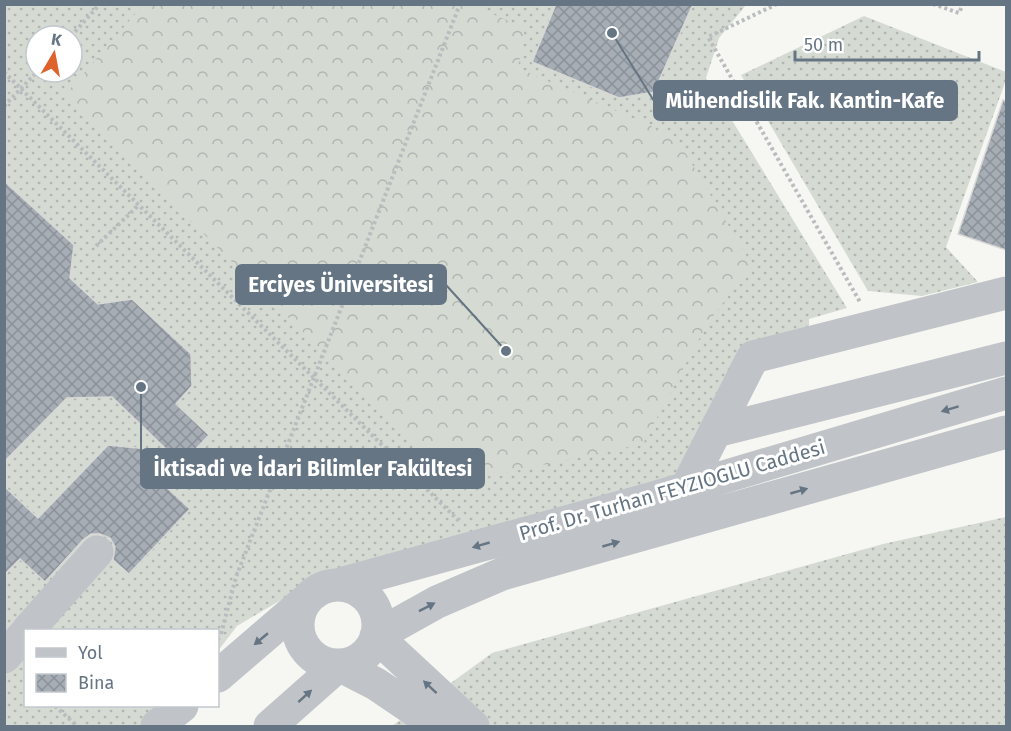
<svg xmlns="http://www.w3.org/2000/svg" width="1011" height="731" font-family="'Fira Sans',sans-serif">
  <defs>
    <pattern id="grass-dots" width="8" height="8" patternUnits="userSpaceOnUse" patternTransform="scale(1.5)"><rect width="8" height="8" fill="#d5dbd3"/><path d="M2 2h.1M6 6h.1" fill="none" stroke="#b1b6b1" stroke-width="1.8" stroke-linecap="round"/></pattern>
    <pattern id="forest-crowns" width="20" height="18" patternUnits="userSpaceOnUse" patternTransform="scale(1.5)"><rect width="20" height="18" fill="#d5dbd3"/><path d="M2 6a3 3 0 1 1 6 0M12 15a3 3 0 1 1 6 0" fill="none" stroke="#b1b6b1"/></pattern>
    <pattern id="building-cross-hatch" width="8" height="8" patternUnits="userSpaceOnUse" patternTransform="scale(1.5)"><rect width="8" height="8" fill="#a6adb4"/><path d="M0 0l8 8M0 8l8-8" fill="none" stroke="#8b9198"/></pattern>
  </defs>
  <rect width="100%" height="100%" fill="#f6f7f3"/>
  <path fill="url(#grass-dots)" fill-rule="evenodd" d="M4,5H746L719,38L706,78L847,308L809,319L810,352L753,362L689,484L353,578L298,590L237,626L218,651V630H26V706H169L145,726H5ZM36,36H72V72H36Z
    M864,16L1006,72V80L946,247L978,282L922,296L868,291L741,75Z
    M1006,517V726H392L492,653L883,544Z"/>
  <path fill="url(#forest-crowns)" d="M143,5H471L525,28L518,68L676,137L752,265L707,324L643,444L456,483L64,96Z"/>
  <path fill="url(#building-cross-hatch)" stroke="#d8d8d6" stroke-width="1.5" d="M556,4H693L654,92L619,98L532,62Z
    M1003,100L1006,101V250L958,234Z
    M4,181L74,245L70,278L98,304L132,299L191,354L192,386L176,404L209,435L163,484L190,509L129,574L113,560L115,547L110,538L100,534H91L83,540L45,582L20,559L4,575V486L38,518L108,445L168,451L112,397L67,398L4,462Z"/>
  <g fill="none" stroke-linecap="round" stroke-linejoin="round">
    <path stroke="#babcbf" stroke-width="4" stroke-dasharray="3 3" stroke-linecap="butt" d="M777,4L708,37L860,302
      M933,4L959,13L963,4
      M71,36L100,4
      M4,72L461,523
      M4,106L37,72
      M96,246L139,205
      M221,634L236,577L460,4
      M55,706L77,726"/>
    <path stroke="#c0c3c7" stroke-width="33" d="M716,431L1006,358
      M687,487L753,357L1006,293
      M337,585L650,499L1006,393
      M298 625a40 40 0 1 1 80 0a40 40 0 1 1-80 0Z
      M28,630L97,552
      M4,657L26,633
      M218,676L304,602
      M157,726L182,706
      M270,726L339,665L376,684L438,726
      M473,726L376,636L437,602L502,574L1006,432"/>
  </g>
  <defs><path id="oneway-solid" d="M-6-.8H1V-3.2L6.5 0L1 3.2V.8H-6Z" transform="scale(1.5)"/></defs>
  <g fill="#667584">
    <use href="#oneway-solid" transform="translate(950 409) rotate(163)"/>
    <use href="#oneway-solid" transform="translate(799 491) rotate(-16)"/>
    <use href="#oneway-solid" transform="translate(611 544) rotate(-16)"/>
    <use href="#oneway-solid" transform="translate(481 545) rotate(164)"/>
    <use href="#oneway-solid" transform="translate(427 607) rotate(-27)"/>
    <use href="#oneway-solid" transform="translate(261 639) rotate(140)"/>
    <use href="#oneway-solid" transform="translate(430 687) rotate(-137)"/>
    <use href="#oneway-solid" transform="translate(305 696) rotate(-42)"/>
  </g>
  <g text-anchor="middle" stroke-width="6" stroke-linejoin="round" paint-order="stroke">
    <g font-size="20" fill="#667584" stroke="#fff">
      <text transform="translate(672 490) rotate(-16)" y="7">Prof. Dr. Turhan FEYZIOGLU Caddesi</text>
    </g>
  </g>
  <path fill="none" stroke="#667584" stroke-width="2" d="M612 33L654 101M506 351L446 285M141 387L141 469"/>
  <g fill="#667584" stroke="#fff" stroke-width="2">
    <circle cx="612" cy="33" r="6"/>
    <circle cx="506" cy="351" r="6"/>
    <circle cx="141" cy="387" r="6"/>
  </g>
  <g fill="#667584" stroke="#667584" stroke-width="2">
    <rect x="654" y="81" width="303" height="39" rx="6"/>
    <rect x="236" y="265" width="210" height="39" rx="6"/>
    <rect x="141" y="449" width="343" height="39" rx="6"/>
  </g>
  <g font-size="21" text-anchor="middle" font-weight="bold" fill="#fff">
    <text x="805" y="108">Mühendislik Fak. Kantin-Kafe</text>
    <text x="341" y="292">Erciyes Üniversitesi</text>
    <text x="313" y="476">İktisadi ve İdari Bilimler Fakültesi</text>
  </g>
  <rect width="1011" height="731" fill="none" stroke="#667584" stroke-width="12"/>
  <rect x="24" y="629" width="195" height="78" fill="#ffffff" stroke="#c2c8ce" stroke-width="1.5"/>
  <rect x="36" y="648" width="30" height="9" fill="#c0c3c7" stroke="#c2c8ce" stroke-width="1.5"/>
  <text x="78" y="659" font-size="18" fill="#667584">Yol</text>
  <rect x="36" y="674" width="30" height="18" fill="url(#building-cross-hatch)" stroke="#c2c8ce" stroke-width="1.5"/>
  <text x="78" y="689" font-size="18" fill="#667584">Bina</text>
  <g transform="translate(54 54) rotate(10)"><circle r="28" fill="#ffffff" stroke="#c2c8ce" stroke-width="1.5"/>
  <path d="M0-4.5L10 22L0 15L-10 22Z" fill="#de622c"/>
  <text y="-9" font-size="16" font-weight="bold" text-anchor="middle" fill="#667584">K</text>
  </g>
  <path d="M795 51v9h184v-9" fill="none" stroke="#667584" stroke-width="3"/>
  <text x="804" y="51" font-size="18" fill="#667584" stroke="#ffffff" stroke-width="4.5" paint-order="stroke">50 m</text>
</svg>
